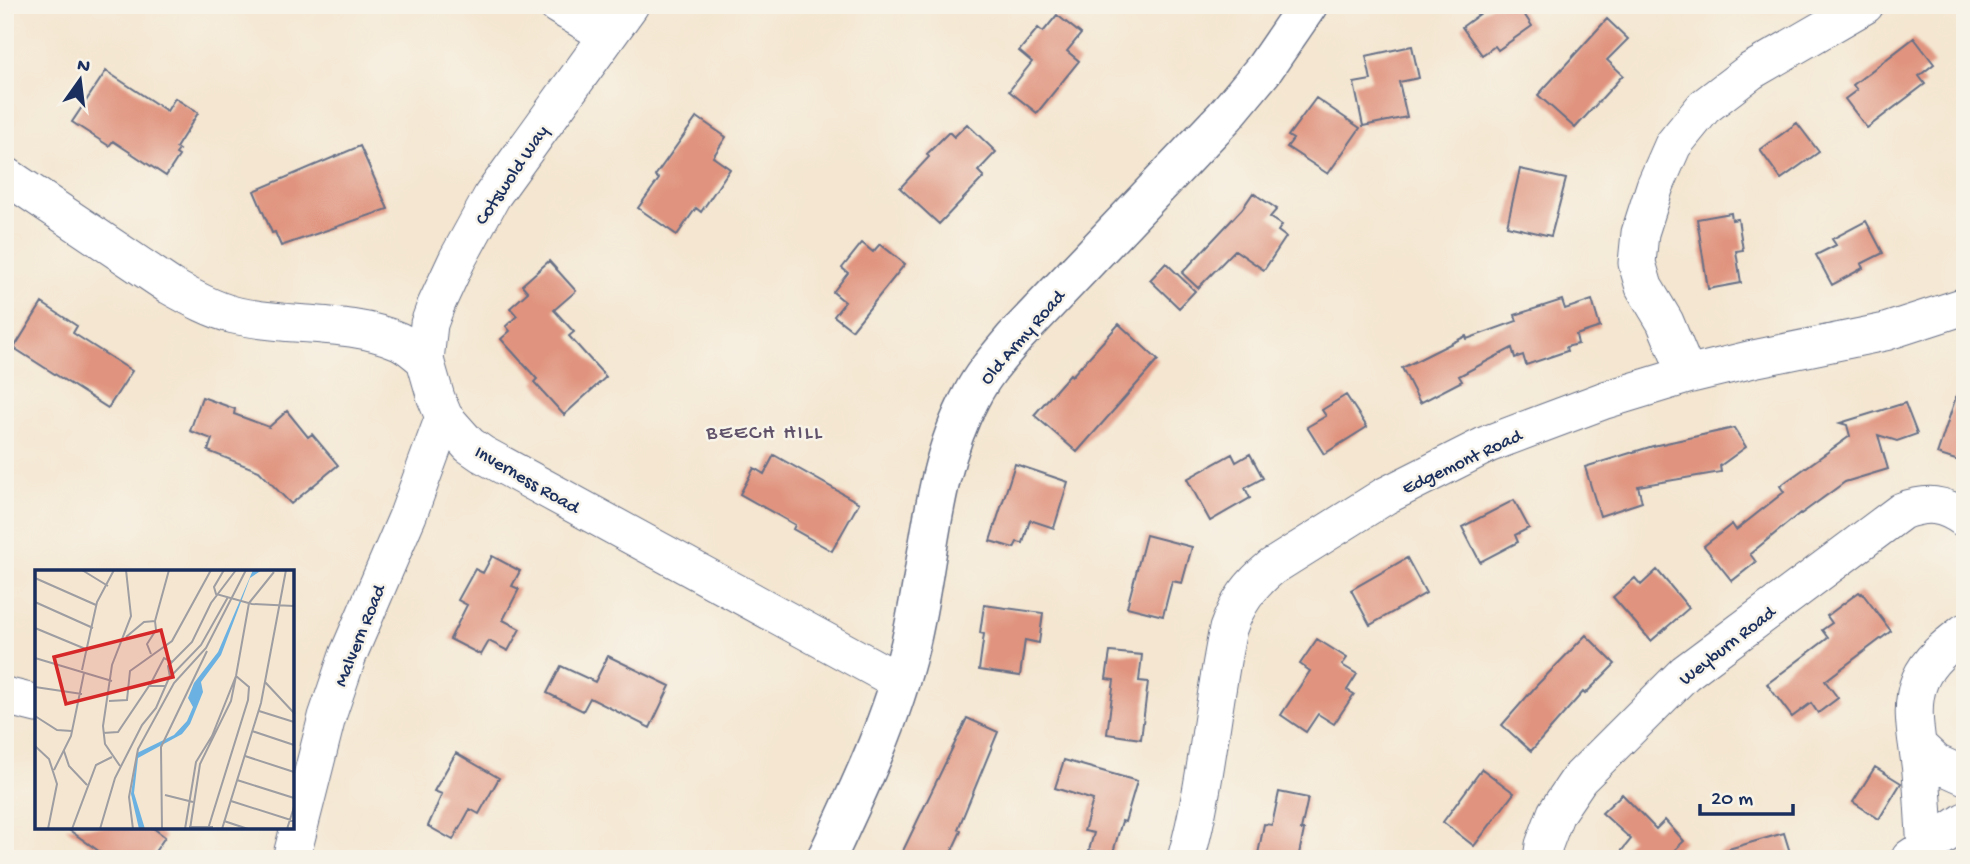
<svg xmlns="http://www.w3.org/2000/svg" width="1970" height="864" font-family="'Gochi Hand',sans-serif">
  <rect width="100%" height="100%" fill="#f7f3e8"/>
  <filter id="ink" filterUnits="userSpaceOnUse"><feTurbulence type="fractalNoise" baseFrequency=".0143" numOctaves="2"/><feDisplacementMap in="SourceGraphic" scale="14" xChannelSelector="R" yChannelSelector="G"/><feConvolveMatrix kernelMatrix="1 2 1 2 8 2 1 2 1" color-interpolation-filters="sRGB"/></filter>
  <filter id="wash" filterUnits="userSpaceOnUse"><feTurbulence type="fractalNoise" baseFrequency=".00686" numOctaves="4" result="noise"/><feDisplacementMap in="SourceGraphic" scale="28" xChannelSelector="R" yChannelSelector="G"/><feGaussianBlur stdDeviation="1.57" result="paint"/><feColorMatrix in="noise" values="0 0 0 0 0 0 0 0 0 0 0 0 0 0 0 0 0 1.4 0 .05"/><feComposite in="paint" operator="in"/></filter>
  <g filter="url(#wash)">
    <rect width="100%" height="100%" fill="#f4e6d0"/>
    <g id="blocks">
      <path fill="#e0947f" d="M1492,5H1518L1532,26L1498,50L1495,46L1482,55L1462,27Z
        M1057,15L1081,34L1067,51L1079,61L1037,113L1009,91L1032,62L1019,51L1038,28L1043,32Z
        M1607,19L1628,39L1607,60L1623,75L1575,128L1538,95Z
        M1914,38L1934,64L1919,76L1925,84L1867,128L1845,99L1857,90L1853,85Z
        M1412,46L1419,78L1399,82L1407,117L1363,126L1354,83L1371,80L1366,56Z
        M106,71L167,111L175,98L198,113L176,148L179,150L176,154L179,156L166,176L113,141L109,146L72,122Z
        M1316,98L1360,128L1328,174L1287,147L1293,139L1288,136Z
        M697,117L726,137L713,157L730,169L701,212L696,208L677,235L638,208L659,179L655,176Z
        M1797,123L1819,152L1781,179L1760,150Z
        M967,124L996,152L978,171L984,177L939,224L900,188L929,157L927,154L949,132L954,137Z
        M360,146L388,209L281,246L275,232L272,233L254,191Z
        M1520,169L1566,179L1551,236L1507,226Z
        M1253,193L1277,209L1270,217L1282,225L1278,231L1286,237L1264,270L1235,250L1198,288L1182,273L1242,209Z
        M1731,213L1732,220L1738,219L1743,250L1736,251L1741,283L1708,289L1697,219Z
        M1866,221L1883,253L1861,264L1863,268L1832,285L1816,255L1836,245L1832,239Z
        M862,243L873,252L880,244L905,264L852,330L834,316L845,302L833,292L848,273L842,268Z
        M549,261L576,291L554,310L574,332L569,336L606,377L564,415L534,382L537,379L501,339L510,331L506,326L517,316L510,308L528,292L522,285Z
        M1166,263L1195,291L1179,308L1150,280Z
        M1562,300L1565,309L1592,300L1600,327L1576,335L1578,344L1566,347L1567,351L1526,365L1523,355L1515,358L1512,348L1459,376L1462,381L1420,403L1402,368L1466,336L1467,339L1517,321L1515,315Z
        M42,303L77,326L73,333L132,371L108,408L14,348Z
        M1119,324L1158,360L1077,452L1034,415L1070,374L1072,376Z
        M1960,385L1965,386V463L1937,454Z
        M1346,395L1367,427L1324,454L1307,427L1326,416L1322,410Z
        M202,397L235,409L234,414L269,427L287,411L308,437L312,434L338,465L291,504L259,471L208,451L212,439L190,431Z
        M1905,403L1917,434L1897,441L1878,435L1888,469L1845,482L1801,514L1800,513L1750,554L1756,562L1732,581L1704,546L1732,524L1736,530L1784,492L1780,486L1850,436L1847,425L1840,423Z
        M1734,428L1746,447L1720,466L1721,472L1638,486L1642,502L1600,516L1585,467L1653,446Z
        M1232,454L1236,462L1250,454L1263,478L1245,488L1250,498L1210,521L1187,479Z
        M774,455L859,503L832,551L793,529L795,525L740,494L754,468L764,474Z
        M1015,464L1068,482L1054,528L1030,520L1023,543L1017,542L1014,548L990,541Z
        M1514,500L1529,528L1515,535L1518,542L1480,562L1462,527Z
        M1146,535L1192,547L1182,583L1172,581L1163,616L1127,607Z
        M492,556L520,571L512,586L519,589L503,620L520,629L508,651L489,641L481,655L450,639L467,605L458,600L475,569L483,573Z
        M1407,558L1426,593L1370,625L1351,590Z
        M1657,570L1689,608L1651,641L1613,597L1635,578L1641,585Z
        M1859,592L1861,594L1862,593L1891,631L1825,681L1838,698L1818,713L1811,703L1792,717L1767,684L1828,638L1822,630L1832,623L1827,616Z
        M984,605L1043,613L1039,643L1025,640L1020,676L979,670L984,634L980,633Z
        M1586,635L1615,664L1585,694L1583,692L1531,751L1502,725L1537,685Z
        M1317,639L1347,658L1342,665L1357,674L1347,690L1354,694L1334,724L1318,714L1306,732L1281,715L1310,671L1300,664Z
        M1110,652L1142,655L1139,681L1148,682L1141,739L1107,734L1114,680L1106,679Z
        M608,656L670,686L650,728L590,698L583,711L547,693L561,666L595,682Z
        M967,718L998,732L958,829L961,831L948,859H899Z
        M456,753L499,778L479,814L470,809L453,840L428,826L442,794L434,791Z
        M1064,760L1137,781L1125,822L1122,821L1112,856L1089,850L1094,833L1084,831L1093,800L1055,788Z
        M1875,767L1901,783L1879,819L1853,802Z
        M1482,769L1514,793L1474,846L1443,822Z
        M1279,792L1308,798L1301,830H1304L1298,859H1257L1264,824L1272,825Z
        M1622,794L1656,829L1665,820L1684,841L1665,859H1615L1631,839L1602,813Z
        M65,827H152L165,837L150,859H110Z
        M1784,833L1792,859H1719L1718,852Z"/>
    </g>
  </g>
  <g filter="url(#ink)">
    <use href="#blocks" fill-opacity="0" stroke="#676f86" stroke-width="2"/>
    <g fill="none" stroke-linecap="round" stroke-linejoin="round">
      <defs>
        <path id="minor" d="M557,5L607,35
          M630,5L492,196L457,260L436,305L429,324L425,360L436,398L444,417L469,445L482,454L900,682
          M5,175L170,286C190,297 211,309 234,315C288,328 347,319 399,341C408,345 417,353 425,360
          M1687,375L1665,322L1644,287L1637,263L1640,233L1655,186L1673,145L1704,107L1751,71L1865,5
          M5,696L37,704
          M1919,747L1936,763L1965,776
          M1926,848C1924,822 1923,797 1921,772C1918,742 1908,708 1920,680C1929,659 1948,645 1965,632
          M1910,858L1965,821
          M291,859L327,717L348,655L408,515L444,417
          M1186,859C1207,784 1212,705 1228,629C1237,603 1250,585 1272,567L1385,496L1488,444L1541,424L1605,400L1687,375L1753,359L1885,332L1965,306
          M1542,859L1544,845L1556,813L1579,779L1685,673L1902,511C1927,502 1943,503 1965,519"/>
        <path id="tertiary" d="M826,859C859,789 892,720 910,645C930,563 930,473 971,397C982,375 999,356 1015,337L1225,116L1264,69L1308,5"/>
      </defs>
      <use href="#minor" stroke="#676f86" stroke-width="39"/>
      <use href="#tertiary" stroke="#676f86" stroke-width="41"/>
      <use href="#minor" stroke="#fff" stroke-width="37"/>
      <use href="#tertiary" stroke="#fff" stroke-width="38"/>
    </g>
  </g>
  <g text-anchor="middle" stroke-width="5" stroke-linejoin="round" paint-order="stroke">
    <g font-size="19" fill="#1b2f5e" stroke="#f7f3e8">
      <text transform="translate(510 174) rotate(-56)" y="7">Cotswold Way</text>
      <text transform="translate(1021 336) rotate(-49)" y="7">Old Army Road</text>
      <text transform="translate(1461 460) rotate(-25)" y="7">Edgemont Road</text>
      <text transform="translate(528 478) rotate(30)" y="7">Inverness Road</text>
      <text transform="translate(358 635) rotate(-68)" y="7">Malvern Road</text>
      <text transform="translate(1726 644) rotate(-38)" y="7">Weyburn Road</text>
    </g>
    <g font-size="21" letter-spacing="2" fill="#60526a" stroke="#f7f3e8">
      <text x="765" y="438">BEECH HILL</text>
    </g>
  </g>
  <g transform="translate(35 570)">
    <rect width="259" height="259" fill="#f4e6d0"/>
    <path d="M218,0H227L215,8L186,85L166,112L168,122L155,154L147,164L103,188L99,223L110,259H104L96,224L102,183L139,165L152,151L158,137L153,128L159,113L183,82Z" fill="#6bb1e1"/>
    <path fill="none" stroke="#9d9da2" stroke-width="2" d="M47,0L73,16M189,0L179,17L181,24L217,34L259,36M0,8L61,35M0,32L58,58M120,51L134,0M0,58L53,80M259,60V90M91,67L109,52L120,51L121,60L112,74L116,84M0,88L77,111M47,100L62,32L79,0M135,107L133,96L157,72L176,33L201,0M230,112L259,143M115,115L129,88L137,92M0,117L47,124M74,131L92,130L95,101L137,71L176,0M224,141L259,152M0,146L22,160L37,161M217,161L259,175M68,163L83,162L114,116H130M0,176L14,189L22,214L13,259M29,181L34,196L52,215M210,186L259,202M85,196L70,174L68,156L77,95L96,46L91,0M19,200L36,166L49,103M202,210L259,228M130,225L158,232M196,231L259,251M189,251L213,259M154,257H178M37,259L61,195L77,187M65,259L80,208L107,155L121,138L134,108L166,75L193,27M98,259L94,227L103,179L139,113L171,78L211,0M127,259L126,177L172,81M150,259L161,192L177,166L201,106L214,33L239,2M155,259L165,194L196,131L201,106M173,259L213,130L214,117L201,106M187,259L226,133L251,0M252,259L259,237"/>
    <path fill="#d62828" fill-opacity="0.15" stroke="#d62828" stroke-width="3.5" d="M126,60L138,107L31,134L19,87Z"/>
    <rect width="259" height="259" fill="none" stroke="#1b2f5e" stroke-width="3.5"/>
  </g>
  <rect width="1970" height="864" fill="none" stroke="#f7f3e8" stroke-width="28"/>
  <g transform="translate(80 80) rotate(14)" stroke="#f7f3e8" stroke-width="5" paint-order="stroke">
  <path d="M0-5L12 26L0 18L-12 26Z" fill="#1b2f5e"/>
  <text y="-10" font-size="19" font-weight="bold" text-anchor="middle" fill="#1b2f5e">N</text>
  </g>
  <path d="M1700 804v10h93v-10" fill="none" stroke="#1b2f5e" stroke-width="3.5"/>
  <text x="1711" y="804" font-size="21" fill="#1b2f5e" stroke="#f7f3e8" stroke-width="5" paint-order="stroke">20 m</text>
</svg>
